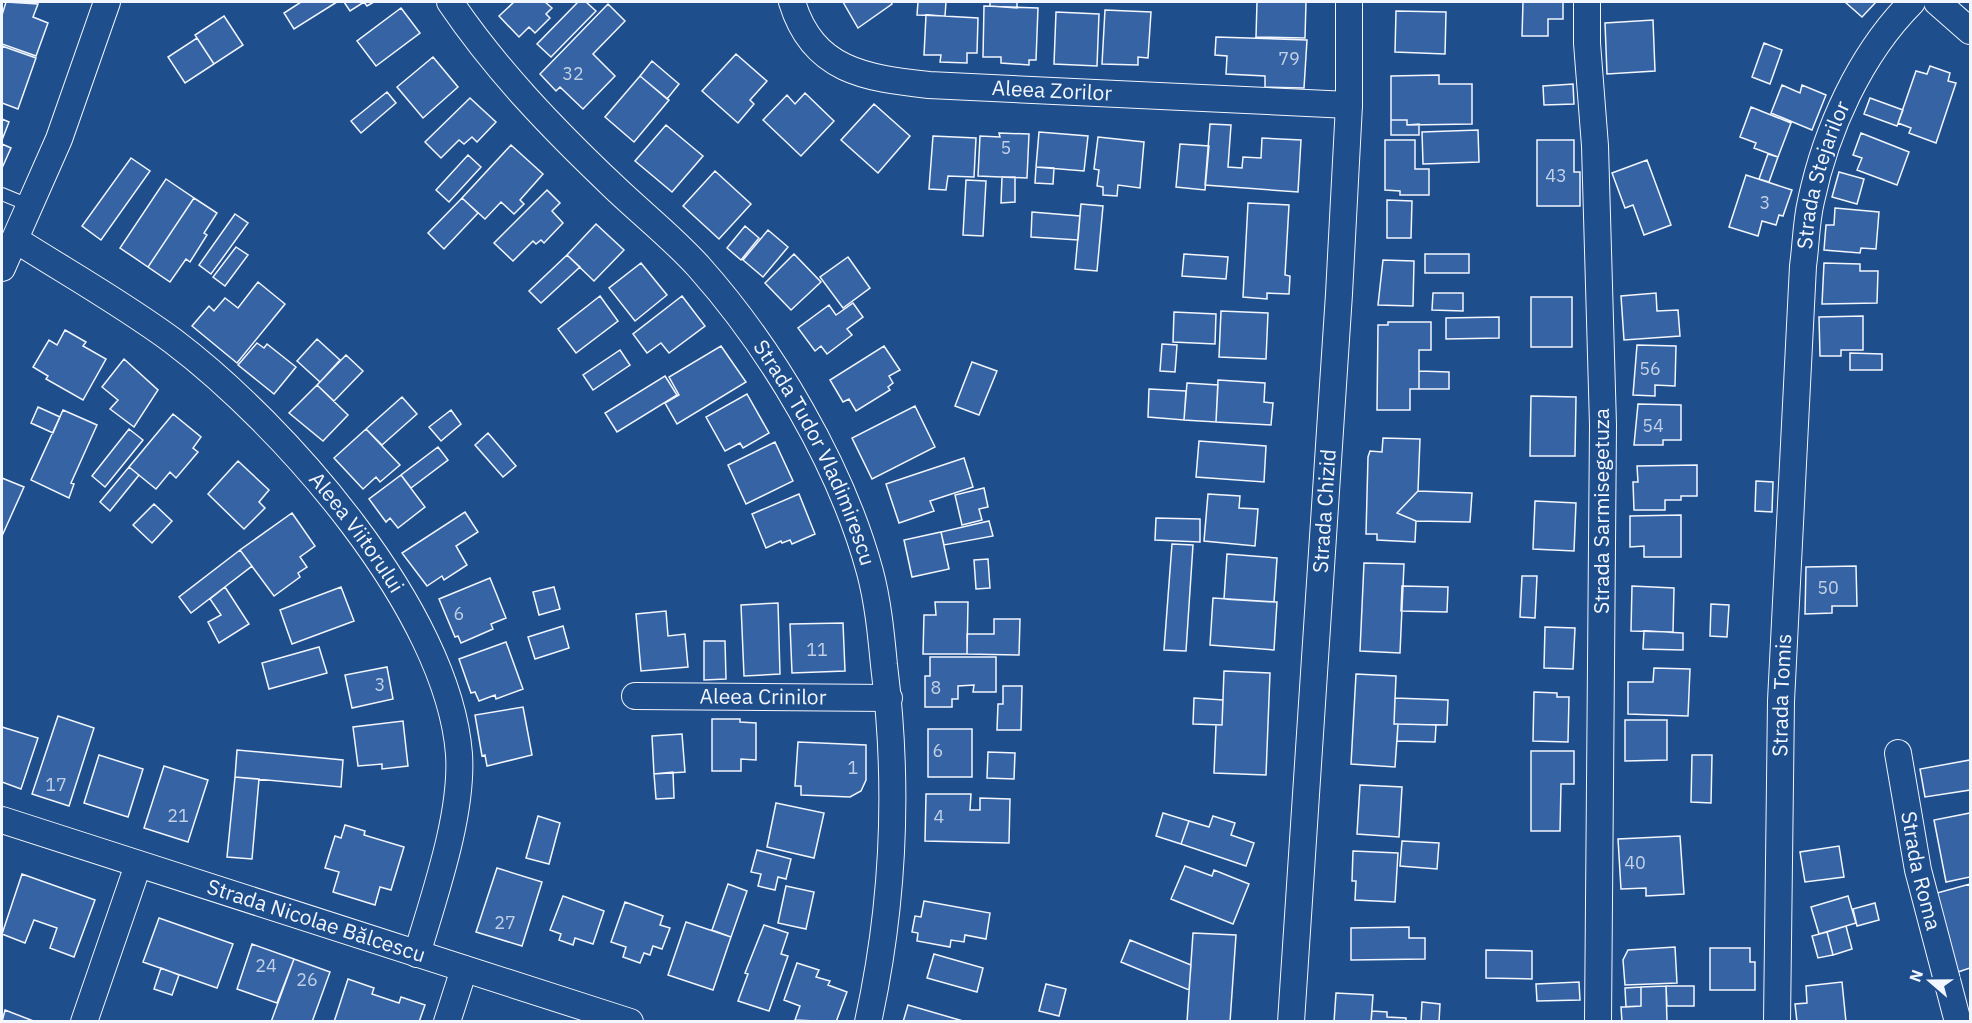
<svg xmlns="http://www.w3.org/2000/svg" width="1972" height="1023" font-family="'IBM Plex Sans',sans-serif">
  <rect width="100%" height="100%" fill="#1f4e8c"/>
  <path fill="#3563a3" stroke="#f2f6ff" stroke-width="1.5" d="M6,2L38,4L33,17L48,23L36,56L2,44V15Z
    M301,2H337L294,29L284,13Z
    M344,2H374L367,6L364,2L350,11Z
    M514,2H545L552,8L546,14L550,18L535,33L529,27L519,37L499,16Z
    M578,2H586L596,11L551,57L537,44Z
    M843,2H891L892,4L858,28Z
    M918,2H946L945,16L917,15Z
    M990,2H1017V8L990,6Z
    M1257,2H1306L1305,38L1256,37Z
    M1523,2H1563V19H1548V36H1522Z
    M1845,2H1876L1862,17Z
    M608,4L625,21L593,54L615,76L583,109L560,87L556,91L540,74Z
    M984,6L1038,8L1036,60H1029V65L1001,63V57H983Z
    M401,8L420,33L376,66L357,41Z
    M1105,10L1151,12L1148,58L1138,57V65L1102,64Z
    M1396,11L1446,12L1445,54L1395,52Z
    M1056,12L1099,14L1097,66L1054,64Z
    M926,15L978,18L977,53H967V63L940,62L941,55H924Z
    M224,16L243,45L214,64L195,35Z
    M1653,20L1655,71L1607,74L1605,23Z
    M1216,37L1307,40L1304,88L1265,87V76L1226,74L1227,56L1215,55Z
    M197,38L214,64L185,83L168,57Z
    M1764,43L1782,50L1770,84L1752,77Z
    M2,46L36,58L18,109L2,103Z
    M736,54L767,81L750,100L754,104L738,123L702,91Z
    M433,57L458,87L423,118L397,87Z
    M652,61L679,84L667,99L640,76Z
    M1930,66L1950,73L1948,81L1956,83L1936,143L1909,133L1911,128L1898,123L1916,71L1927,74Z
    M1439,75V84H1472V124L1407,125V120H1391V76Z
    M640,76L669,100L634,142L605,117Z
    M1573,84L1574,104L1544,105L1543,86Z
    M1782,85L1800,93L1802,85L1826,95L1812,130L1771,113Z
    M387,92L396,103L361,133L351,121Z
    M805,93L834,121L801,156L763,120L787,95L795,104Z
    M470,98L496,122L477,142L472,137L464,144L459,140L441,158L425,142Z
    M1870,98L1903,110L1897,126L1864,114Z
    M874,104L910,136L878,173L841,140Z
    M1751,107L1791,123L1778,157L1754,148L1756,143L1740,137Z
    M2,119L9,122L2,140Z
    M1391,120H1407V125L1419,124V135H1391Z
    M1210,124L1231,125L1228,167L1242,168L1243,157L1261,158L1262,138L1301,140L1298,192L1205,185Z
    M666,125L703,156L672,192L635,161Z
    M1478,130L1479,162L1423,164L1422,132Z
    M1039,132L1088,136L1084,171L1036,167Z
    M999,133L1029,134L1027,178L978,176L980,136L1000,137Z
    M1861,133L1909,152L1897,185L1857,170L1862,158L1853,155Z
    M933,136L976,138L974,177L948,176L946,190L929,189Z
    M1098,137L1144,142L1140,188L1118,185L1117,196L1103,195V187L1097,186L1099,170L1094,169Z
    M1385,140H1415V169H1429V195H1400V191L1385,190Z
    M1537,140H1574V172H1580V206H1537Z
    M2,144L11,148L2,168Z
    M1180,144L1209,146L1205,190L1176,187Z
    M511,145L543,174L520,200L524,204L514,214L501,202L485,219L462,198Z
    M1768,154L1778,157L1769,182L1759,179Z
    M468,155L481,167L449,202L436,190Z
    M131,158L150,171L101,240L82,226Z
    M1647,160L1671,225L1644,235L1633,205L1625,208L1612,173Z
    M1036,167L1054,168L1053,184L1035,183Z
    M715,171L751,204L719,239L683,206Z
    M1839,172L1864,179L1857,204L1832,197Z
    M1746,175L1792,190L1783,216L1779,215L1776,225L1762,221L1758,236L1729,227Z
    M1002,177H1015V202L1001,203Z
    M166,179L194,198L148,267L120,248Z
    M966,180L986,181L983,236L963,235Z
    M547,190L560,203L552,211L563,223L544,243L541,240L536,244L533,241L513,261L494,243Z
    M194,198L217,213L204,233L207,235L190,262L186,259L170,282L148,267Z
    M462,198L478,213L444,249L428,233Z
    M1387,200L1412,201L1411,238H1387Z
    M1248,203L1289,205L1285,275L1290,276L1289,294L1267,293V299L1243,297Z
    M1081,204L1103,206L1097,271L1075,269Z
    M1835,208L1879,212L1876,249L1861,248L1860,253L1824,250L1826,225H1834Z
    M1032,212L1080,216L1078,240L1031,237Z
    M235,214L248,223L211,274L199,265Z
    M596,224L624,250L594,281L567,255Z
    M745,226L759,238L741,260L727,248Z
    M768,230L788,247L763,277L743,260Z
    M236,247L248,255L225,286L213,277Z
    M794,254L821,282L791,310L765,283Z
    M1184,254L1228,257L1226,279L1182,276Z
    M1425,254H1469V273H1425Z
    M567,255L580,267L541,303L529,291Z
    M848,257L870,288L843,308L820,277Z
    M1383,260L1414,261L1413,306L1378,305Z
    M641,263L667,295L635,321L609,288Z
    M1824,263L1860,264V271H1878L1877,303L1822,304Z
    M258,282L285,304L237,363L192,326L209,306L214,311L225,298L238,308Z
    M1433,293H1463V311L1432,310Z
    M1656,293L1657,311L1678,310L1680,336L1624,340L1621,296Z
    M600,296L618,321L576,353L558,329Z
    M682,296L705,326L669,353L661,343L647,353L633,334Z
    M1531,297H1572V347H1531Z
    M853,303L863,317L847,329L852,335L827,354L821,346L815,351L798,328L829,305L836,315Z
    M1221,311L1268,313L1266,359L1219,357Z
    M1174,312L1216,314L1215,344L1173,342Z
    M1863,316V350H1841V356H1820L1819,317Z
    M1499,317V338L1446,339V318Z
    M1388,322H1431V350H1419V389H1410V410H1377L1378,325H1388Z
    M65,330L86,342L83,346L106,359L83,400L46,379L48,376L33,367L49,340L57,345Z
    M317,339L340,360L320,382L297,361Z
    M257,343L264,348L267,344L296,367L274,394L238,365Z
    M1162,344L1177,345L1175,372L1160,371Z
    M1637,345L1676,346L1675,386L1655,385V396L1633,395Z
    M721,346L746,382L677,424L665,403L679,395L669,377Z
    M884,346L900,370L889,376L893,383L888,387L890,390L856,411L849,399L843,402L830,380Z
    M620,350L630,365L593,390L583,375Z
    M1850,353L1882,354V370H1850Z
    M346,355L363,371L334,401L317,385Z
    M124,359L158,390L134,427L110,409L118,400L102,387Z
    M972,362L997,371L979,415L955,406Z
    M1419,371L1449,372V389H1419Z
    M665,376L677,395L617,432L605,413Z
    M1218,380L1265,383L1264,402L1273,403L1271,425L1216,422Z
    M1187,383L1218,385L1216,422L1184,420Z
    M317,385L348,415L323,441L289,413Z
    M1149,389L1186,391L1184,420L1148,417Z
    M747,394L769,433L743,448L740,443L725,451L706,417Z
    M1531,396L1576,397L1575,456H1530Z
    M402,397L417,414L382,445L366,429Z
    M1638,404L1681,405V440H1663V445H1634Z
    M915,406L935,447L872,479L852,438Z
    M38,407L60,417L53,433L31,423Z
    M63,410L97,425L71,483L74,484L69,498L31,480Z
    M451,410L461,424L441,441L429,427Z
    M173,414L201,437L193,448L198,452L176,478L170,472L156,489L129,467Z
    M129,429L143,440L105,487L92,476Z
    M366,429L400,465L380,482L376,477L363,489L334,458Z
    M488,433L516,466L503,477L475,445Z
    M1383,438L1420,439L1418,491L1397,513L1416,521L1415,542L1377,540V534H1366L1368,457L1370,451L1382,452Z
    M1199,441L1266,446L1264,482L1196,477Z
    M775,442L793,481L746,504L728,465Z
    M438,447L448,460L411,488L401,475Z
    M964,458L973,487L930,501L934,511L899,523L886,484Z
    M238,461L269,490L259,502L265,508L244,529L208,494Z
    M1697,465V496H1681V500H1665V510H1634L1633,482H1638L1637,466Z
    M129,467L139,475L110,511L100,502Z
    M401,475L425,507L398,528L390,518L386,522L369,499Z
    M2,478L24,487L2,536Z
    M1756,481L1773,482L1772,512L1755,511Z
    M984,488L988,507L979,509L982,520L962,525L955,495Z
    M1418,491L1472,493L1470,522L1416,521L1397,513Z
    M799,494L815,534L792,544L790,540L782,543L781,541L766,548L752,514Z
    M1208,494L1240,496L1239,508L1258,509L1255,546L1204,541Z
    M1535,501L1576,503L1574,551L1533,549Z
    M154,504L172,521L152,543L133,525Z
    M465,512L478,532L456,546L467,565L444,580L442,576L427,586L402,553Z
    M292,513L315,546L300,557L307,567L298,573L300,577L274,596L240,550Z
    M1681,515V557H1644V546L1630,547V516Z
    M1156,518L1200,519V542L1155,540Z
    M989,521L993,536L944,545L941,532Z
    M941,532L949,569L912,577L904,540Z
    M1172,544L1193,545L1186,651L1164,650Z
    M240,550L252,566L191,613L179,597Z
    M1227,554L1277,558L1274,602L1224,599Z
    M988,559L990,588L976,589L974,560Z
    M1364,563L1404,564L1400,653L1360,651Z
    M1856,566L1857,606H1832V613L1805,614L1806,567Z
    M1522,576H1537L1535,618L1520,617Z
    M490,578L506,618L491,624L493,629L461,643L458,636L455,637L439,599Z
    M1402,586L1448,587L1447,612L1401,611Z
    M1632,586L1674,588L1673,632L1631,631Z
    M225,587L249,624L219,643L208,622L221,615L210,599Z
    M341,587L354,621L292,644L280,610Z
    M554,587L560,609L539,615L533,592Z
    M1213,598L1277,602L1274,650L1210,645Z
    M935,602H968L967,654H923L924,615H936Z
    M778,603L780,674L744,676L741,605Z
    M1711,604L1729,605L1727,637L1710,636Z
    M666,611L668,636L685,634L688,667L641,671L636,614Z
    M994,619H1020L1019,655L967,654V634H994Z
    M843,623L845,671L792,673L790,624Z
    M563,626L569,648L535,659L528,637Z
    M1545,627L1575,628L1573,669L1544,668Z
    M1644,631L1683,633V650L1643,649Z
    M704,641H725L726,679L704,680Z
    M506,642L523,689L496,699L495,695L479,701L475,692L471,693L459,659Z
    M319,647L327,673L269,689L262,663Z
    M930,657H996V692H973L974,685L958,686V699H952V707H925V676H930Z
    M387,667L393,699L352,708L345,675Z
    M1654,668L1690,669L1688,716L1628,714V682H1653Z
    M1224,671L1270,673L1266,775L1214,773L1216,725H1222Z
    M1356,674L1396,676L1394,724H1398L1395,767L1351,764Z
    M1003,686H1022L1021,730H997L998,704H1003Z
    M1534,692L1557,693V697H1569L1568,742L1533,741Z
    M1194,698L1223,700L1222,725L1193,724Z
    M1395,698L1448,700L1447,725L1394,724Z
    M523,707L532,755L487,766L485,755L482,756L475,715Z
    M58,716L94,728L69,806L32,794Z
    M712,719H740V722L756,723V760L741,759V771H712Z
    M1625,720H1667V760L1625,761Z
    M403,721L408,766L382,769V764L358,766L353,727Z
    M1398,724L1436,725L1435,742L1397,741Z
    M2,727L38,738L21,789L2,782Z
    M928,729H972V777H928Z
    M682,734L685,772L654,774L652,736Z
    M798,742L866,745V780L861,791L850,797L801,795V786H795Z
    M237,750L343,760L341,787L235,777Z
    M1531,751H1574V784H1561L1560,831H1531Z
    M988,752L1015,753L1014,779L987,778Z
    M99,755L143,769L128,817L84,803Z
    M1692,755H1712L1711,803L1691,802Z
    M1970,760V790L1925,797L1920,769Z
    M164,766L208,780L188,842L144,828Z
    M673,772L674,798L656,799L654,774Z
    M235,777L259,779L252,859L227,857Z
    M1360,785L1402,787L1399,837L1357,834Z
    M926,794H971L970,810H980V798L1010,799L1009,843L925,841Z
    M776,803L824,813L814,858L767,847Z
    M1163,813L1189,821L1181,844L1156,836Z
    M1970,813V877L1946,882L1934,820Z
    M538,816L560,823L549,864L526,858Z
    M1213,816L1235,823L1231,835L1254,843L1246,866L1181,844L1189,821L1209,827Z
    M345,825L365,831L364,835L404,847L391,890L380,887L375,905L333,892L339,872L325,868L335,836L341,838Z
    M1680,836L1684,894L1646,896V888L1621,889L1618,839Z
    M1402,841L1439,843L1437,869L1400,866Z
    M1839,846L1844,877L1805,882L1800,852Z
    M757,850L791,859L786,879L778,877L775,890L758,886L761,874L751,872Z
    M1353,851L1398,853L1395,902L1355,900L1356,881H1352Z
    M1185,866L1212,876L1214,870L1249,884L1233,924L1171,899Z
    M497,868L542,882L522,946L476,932Z
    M22,874L95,900L74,957L50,948L57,928L34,920L25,943L2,934Z
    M728,884L747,891L731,937L712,930Z
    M1970,884V968L1958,972L1937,893Z
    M786,886L814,892L806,929L778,923Z
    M563,896L604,911L593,944L575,938L573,945L559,940L561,934L550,930Z
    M1848,896L1856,923L1819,934L1811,907Z
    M924,901L990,913L986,939L965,935L964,942L951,940L950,947L917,941L918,933L912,932L915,916L921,917Z
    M625,902L663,916L660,925L670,928L662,949L653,946L650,955L644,953L640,963L623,957L626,947L611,942Z
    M1875,903L1879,920L1857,926L1853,909Z
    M159,918L233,944L217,988L143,962Z
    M686,922L731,937L713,990L668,975Z
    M764,925L788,933L781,954L788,956L769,1011L738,1001L748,974L745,973Z
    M1846,926L1852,949L1833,955L1827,932Z
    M1409,927V938H1425V959L1351,960V928Z
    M1827,932L1833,955L1818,958L1812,936Z
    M1193,933L1236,935L1230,1022H1187Z
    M1130,940L1191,965L1189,990L1121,962Z
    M252,944L294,959L277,1003L237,989Z
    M1675,947L1677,983L1625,985L1623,960L1628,950Z
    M1710,948H1750V962H1755V990H1710Z
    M1486,950L1532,951V979L1486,978Z
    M934,954L983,968L977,992L927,978Z
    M294,959L330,972L312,1022H271Z
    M797,963L819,970L816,977L830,981L828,985L847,992L836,1022L795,1020L800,1006L784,1000Z
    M161,968L179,975L172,995L154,989Z
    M348,979L374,988L372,994L399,1003L401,997L425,1005L419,1022H334Z
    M1579,982L1580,1000L1537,1001L1536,984Z
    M1842,982L1846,1022H1797L1795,1004L1807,1003L1806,986Z
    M1046,984L1066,989L1059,1016L1039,1011Z
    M1666,986L1667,1022H1622L1621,1007L1641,1006V987Z
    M1666,986H1694V1006H1667Z
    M1641,987V1006L1626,1007L1625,988Z
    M1336,993L1373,995L1371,1022H1334Z
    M1422,1002L1440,1004L1439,1022H1421Z
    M908,1005L963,1021L903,1022Z
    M5,1010L36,1022H2Z
    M1372,1011L1387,1012V1017L1406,1018V1022H1371Z"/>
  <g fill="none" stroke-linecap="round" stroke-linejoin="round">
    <defs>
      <path id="service" d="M2,194L31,206"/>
      <g id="minor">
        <path id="s1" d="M450,2C496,70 553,129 613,186C641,213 673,238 699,267C772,349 841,465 870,572C878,602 881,634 884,665C899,785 894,904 868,1022"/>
        <path id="s2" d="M792,2C813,71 865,78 929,85L1349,105"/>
        <path d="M1587,2V43L1595,146L1603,425L1598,1022"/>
        <path d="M1937,2L1970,31"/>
        <path id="s3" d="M16,240C68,273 123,304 173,341C284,425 448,610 459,754C463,815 434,896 417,954"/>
        <path d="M2,268L59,139L107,2"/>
        <path id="s4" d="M635,696L889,698"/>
        <path id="s5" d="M1898,753L1918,870L1958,1022"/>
        <path id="s6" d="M2,820L630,1022"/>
        <path d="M84,1022L138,865"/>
        <path d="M447,1022L464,969"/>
        <path id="s7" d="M1291,1022L1339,294L1349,105V2"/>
        <path id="s8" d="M1777,1022L1781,701L1803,266C1806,245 1806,222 1811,201C1826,130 1860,54 1912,2"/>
      </g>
    </defs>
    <use href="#service" stroke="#f2f6ff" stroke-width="14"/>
    <use href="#minor" stroke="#f2f6ff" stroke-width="28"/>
    <use href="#service" stroke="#1f4e8c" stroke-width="12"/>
    <use href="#minor" stroke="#1f4e8c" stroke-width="26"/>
  </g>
  <g text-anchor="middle" stroke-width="4.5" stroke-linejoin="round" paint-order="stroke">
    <g font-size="18" fill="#c3d1e8">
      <text x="1289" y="65">79</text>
      <text x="573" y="80">32</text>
      <text x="1006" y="154">5</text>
      <text x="1556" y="182">43</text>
      <text x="1765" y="209">3</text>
      <text x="1650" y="375">56</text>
      <text x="1653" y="432">54</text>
      <text x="1828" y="594">50</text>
      <text x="459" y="620">6</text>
      <text x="817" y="656">11</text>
      <text x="380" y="691">3</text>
      <text x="936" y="694">8</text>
      <text x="938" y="757">6</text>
      <text x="853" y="774">1</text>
      <text x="56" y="791">17</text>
      <text x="178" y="822">21</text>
      <text x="939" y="823">4</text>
      <text x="1635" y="869">40</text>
      <text x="505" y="929">27</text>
      <text x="266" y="972">24</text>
      <text x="307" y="986">26</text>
    </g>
    <g font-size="21" fill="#f2f6ff" stroke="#1f4e8c">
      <text dy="7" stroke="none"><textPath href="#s2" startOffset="296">Aleea Zorilor</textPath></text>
      <text dy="7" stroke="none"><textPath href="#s8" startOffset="850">Strada Stejarilor</textPath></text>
      <text dy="7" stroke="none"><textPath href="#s1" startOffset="585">Strada Tudor Vladimirescu</textPath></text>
      <text transform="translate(1602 511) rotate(-90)" y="7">Strada Sarmisegetuza</text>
      <text dy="7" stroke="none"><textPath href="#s7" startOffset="512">Strada Chizid</textPath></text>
      <text dy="7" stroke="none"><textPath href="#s3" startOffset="453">Aleea Viitorului</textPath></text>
      <text dy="7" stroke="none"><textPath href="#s8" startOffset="327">Strada Tomis</textPath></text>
      <text dy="7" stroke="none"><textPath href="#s4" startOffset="128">Aleea Crinilor</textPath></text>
      <text dy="7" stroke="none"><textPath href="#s5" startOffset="120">Strada Roma</textPath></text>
      <text dy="7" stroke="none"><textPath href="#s6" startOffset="330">Strada Nicolae Bălcescu</textPath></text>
    </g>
  </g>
  <rect width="1972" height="1023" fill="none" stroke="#f2f6ff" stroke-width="6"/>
  <g transform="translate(1930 981) rotate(290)" stroke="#1f4e8c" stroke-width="4.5" paint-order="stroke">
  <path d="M0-4.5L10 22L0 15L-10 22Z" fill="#f2f6ff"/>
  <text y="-9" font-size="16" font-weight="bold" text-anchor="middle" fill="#f2f6ff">N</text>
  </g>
</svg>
